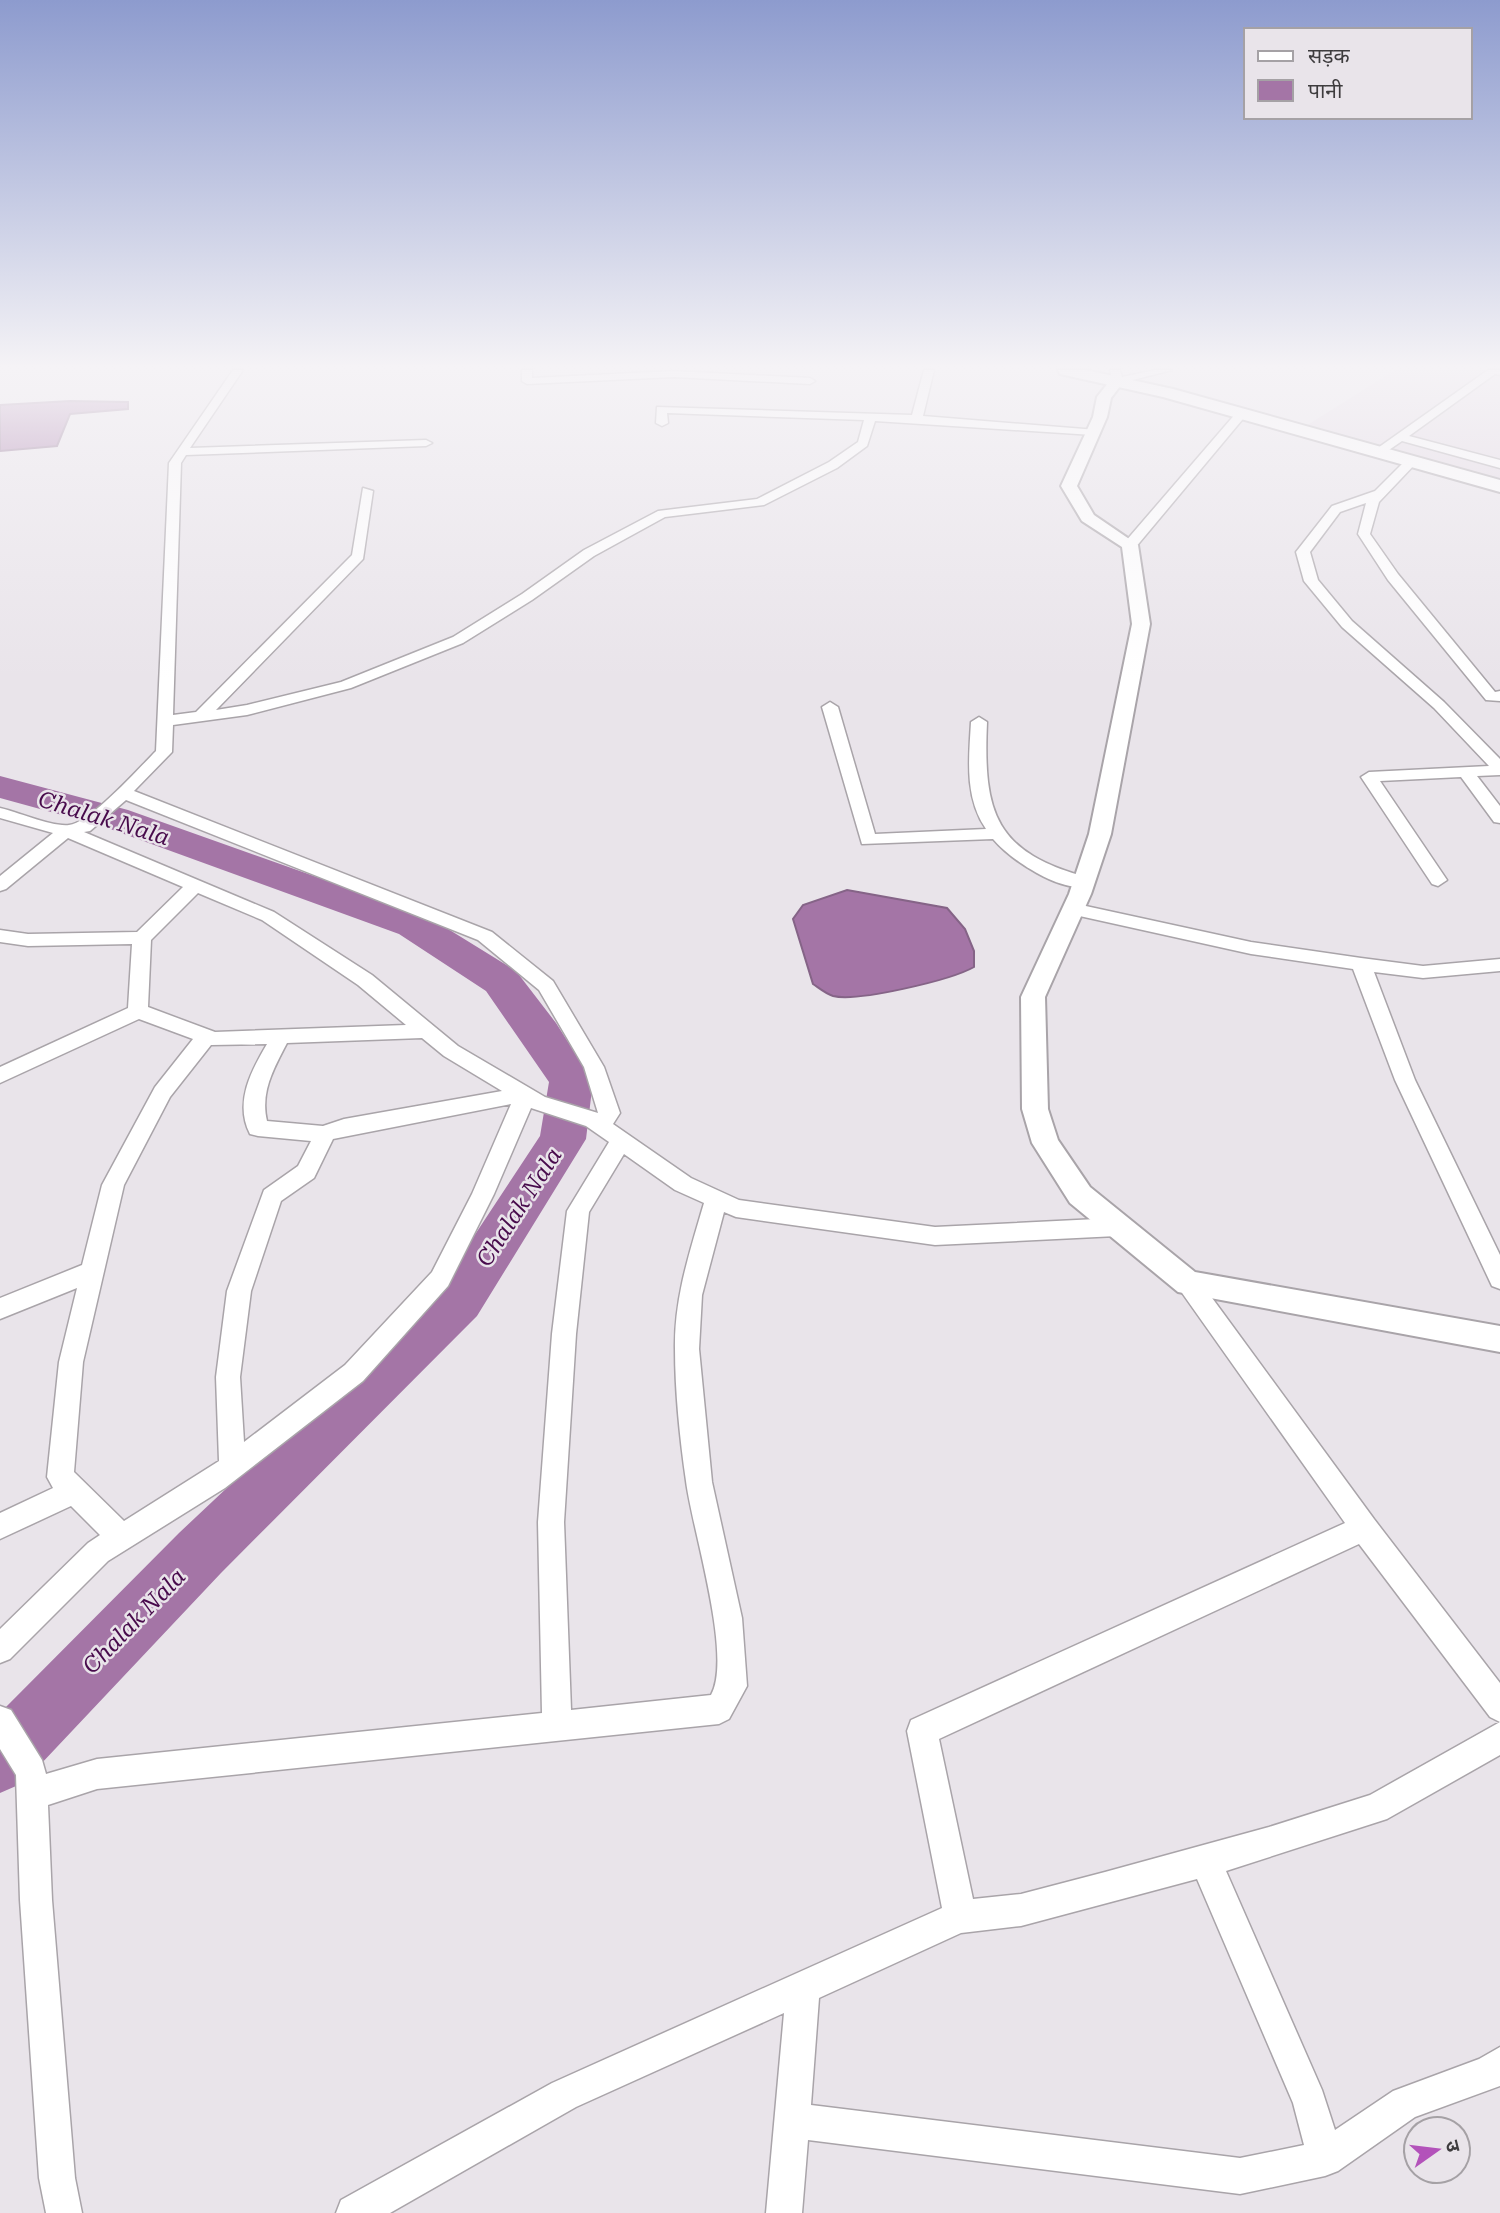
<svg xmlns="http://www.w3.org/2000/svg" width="1500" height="2213" font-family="'Roboto Serif','Noto Sans Devanagari',serif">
  <rect width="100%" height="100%" fill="#e9e4ea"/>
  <path fill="#e2d7e2" d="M1395,370H1500V480L1306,426Z"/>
  <path fill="#a475a6" stroke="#856487" stroke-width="2" d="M70,401L128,402V409L70,414L57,446L0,451V405Z
    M847,890L947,908L965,929L974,951V967C951,980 858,1002 833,996C826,994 819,988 813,984L793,919L803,905Z"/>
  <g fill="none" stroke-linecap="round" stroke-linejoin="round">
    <path fill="#a475a6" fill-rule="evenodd" d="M0,776L128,810L427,916L516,971L556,1023L593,1081L586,1139L477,1316L221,1573L23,1783L0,1793V1713L179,1533L441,1286L540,1136L549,1082L486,991L399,934L102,826L0,798Z"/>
    <defs>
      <path id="minor" d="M233,370H243L190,448L426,440L432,443L426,446L186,455L181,463L173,715L196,712L352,555L363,488L373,491L363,559L216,710L247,705L341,682L453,637L522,594L584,550L658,511L757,499L829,462L858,442L864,420L667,413L668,423L662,426L656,423L657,407L912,415L924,370H934L923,416L1097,430L1099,432L1093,435L875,421L867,446L837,468L764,505L665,517L594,556L532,600L463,643L351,688L247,715L173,725L172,752L134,791L492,932L553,981L604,1067L620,1113L613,1124L691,1178L739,1200L935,1227L1117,1218L1125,1221L1128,1227L1125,1233L1117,1236L935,1245L736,1217L724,1212L702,1295L699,1349L712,1482L742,1618L747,1686L729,1719L719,1724L97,1789L48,1805L52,1900L75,2178L82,2213H46L39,2178L20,1900L16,1775L0,1749V1706L11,1710L42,1760L46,1774L97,1759L542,1713L538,1522L552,1334L567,1211L609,1142L586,1126L531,1108L494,1194L448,1286L363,1381L225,1488L108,1561L10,1659L0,1663V1629L88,1543L100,1535L71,1506L0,1539V1513L53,1488L47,1477L59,1362L77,1288L0,1319V1298L82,1265L102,1185L155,1087L193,1039L139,1019L0,1083V1067L128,1008L132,944L28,946L0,942V930L28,934L137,932L183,887L68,838L6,889L0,891V876L53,833L0,818V808C18,812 52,827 69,825C90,823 140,767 156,751L169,463ZM126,800L478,940L539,990L584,1067L598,1113L545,1097L458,1046L372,975L274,912L84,832L90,831ZM198,893L262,920L358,985L406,1025L215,1032L148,1007L151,940ZM422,1038L444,1056L502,1091L344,1119L323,1126L267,1121C260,1092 274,1068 287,1043ZM267,1044C251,1071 234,1103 250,1134L258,1136L311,1141L298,1166L264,1190L227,1291L216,1377L219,1461L124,1521L74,1472L83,1362L124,1185L170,1097L211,1045ZM511,1104L472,1194L432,1272L345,1365L244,1442L240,1377L251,1291L281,1201L314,1178L333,1139ZM624,1154L675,1190L704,1203C690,1251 674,1298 675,1349C675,1391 680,1440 686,1481C692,1529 733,1656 711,1695L571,1710L564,1522L576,1334L589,1212Z
        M522,370H532V378L674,371L810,378L815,381L810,384L674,377L527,384L522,381Z
        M1110,370H1120L1122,377L1155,370H1172L1117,384L1112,381Z
        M1488,370H1500V375L1495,374L1409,436L1500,460V468L1402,441L1383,454H1375V450Z
        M1237,412L1247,414L1135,548H1125V542Z
        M1408,458L1418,461L1379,502L1370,534L1398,574L1495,692L1500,691V701L1486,700L1388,580L1358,534L1366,503L1340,512L1310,552L1318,580L1352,621L1444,702L1500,759V775L1477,776L1500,806V823L1494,822L1461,777L1380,781L1447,880L1438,886L1432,884L1361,777L1369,772L1489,766L1434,708L1342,627L1304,581L1296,552L1332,506L1375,491Z
        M830,702L838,707L875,834L986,829C964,797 969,758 971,722L979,717L987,722C983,814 995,853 1090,878L1093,882L1090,886C1061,894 1011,860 993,839L862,844L822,707Z
        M1072,903L1251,942L1361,958L1423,966L1500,959V971L1423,978L1374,972L1415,1080L1500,1255V1289L1492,1286L1395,1080L1353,969L1251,954L1066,913L1063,909Z
        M1188,1273L1196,1276L1374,1519L1500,1683V1722L1490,1717L1359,1544L939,1739L973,1899L1021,1894L1105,1872L1269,1827L1370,1795L1500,1722V1755L1387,1819L1226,1871L1322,2090L1335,2130L1393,2091L1479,2059L1500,2047V2086L1415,2117L1338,2171L1325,2176L1240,2194L808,2140L802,2213H766L784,2013L576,2107L390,2213H336L341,2200L552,2083L942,1908L907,1731L911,1720L1345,1523L1180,1290L1176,1283L1180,1276ZM1197,1879L1293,2103L1304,2145L1240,2158L811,2105L819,1998L961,1933L1021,1926Z"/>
      <path id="tertiary" d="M1117,377L1124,381L1111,398L1107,417L1077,486L1094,515L1138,545L1150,624L1111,834L1091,894L1045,997L1048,1109L1058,1140L1090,1187L1195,1272L1500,1326V1352L1178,1292L1070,1203L1032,1143L1022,1109L1021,997L1069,894L1089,834L1132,624L1122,547L1082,521L1061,486L1093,417L1097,397L1112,378Z"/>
      <path id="primary" d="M1058,370H1086L1173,389L1500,480V492L1163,397L1060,374Z"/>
    </defs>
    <use href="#minor" stroke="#a9a4a9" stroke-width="3"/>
    <use href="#tertiary" stroke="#a9a4a9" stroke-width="4"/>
    <use href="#primary" stroke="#a9a4a9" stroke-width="4"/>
    <use href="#minor" fill="#fff" fill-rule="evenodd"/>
    <use href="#tertiary" fill="#fff" fill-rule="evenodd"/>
    <use href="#primary" fill="#fff" fill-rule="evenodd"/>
  </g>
  <linearGradient id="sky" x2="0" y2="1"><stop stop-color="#8d9bce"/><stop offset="0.54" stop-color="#f5f3f6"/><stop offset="1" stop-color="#f5f3f6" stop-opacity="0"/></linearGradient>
  <rect width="1500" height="679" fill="url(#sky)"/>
  <g text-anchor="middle" stroke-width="5" stroke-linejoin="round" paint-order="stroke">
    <g font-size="23" font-style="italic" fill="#480b4c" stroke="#e9e4ea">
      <text transform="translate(104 818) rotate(17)" y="8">Chalak Nala</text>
      <text transform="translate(519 1207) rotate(-57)" y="8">Chalak Nala</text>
      <text transform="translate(134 1621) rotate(-46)" y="8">Chalak Nala</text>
    </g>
  </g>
  <rect x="1244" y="28" width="228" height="91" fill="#e9e4ea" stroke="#a5a1a5" stroke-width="2"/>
  <rect x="1258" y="51" width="35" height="10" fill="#ffffff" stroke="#a5a1a5" stroke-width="2"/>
  <text x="1308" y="63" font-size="21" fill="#3e3c3e">सड़क</text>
  <rect x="1258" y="80" width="35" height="21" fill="#a475a6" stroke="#a5a1a5" stroke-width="2"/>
  <text x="1308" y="98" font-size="21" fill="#3e3c3e">पानी</text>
  <g transform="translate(1437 2150) rotate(76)"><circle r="33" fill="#e9e4ea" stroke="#a5a1a5" stroke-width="2"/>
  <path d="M0-5L12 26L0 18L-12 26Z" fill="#b352ba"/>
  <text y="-10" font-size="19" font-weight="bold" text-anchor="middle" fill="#3e3c3e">उ</text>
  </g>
</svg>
